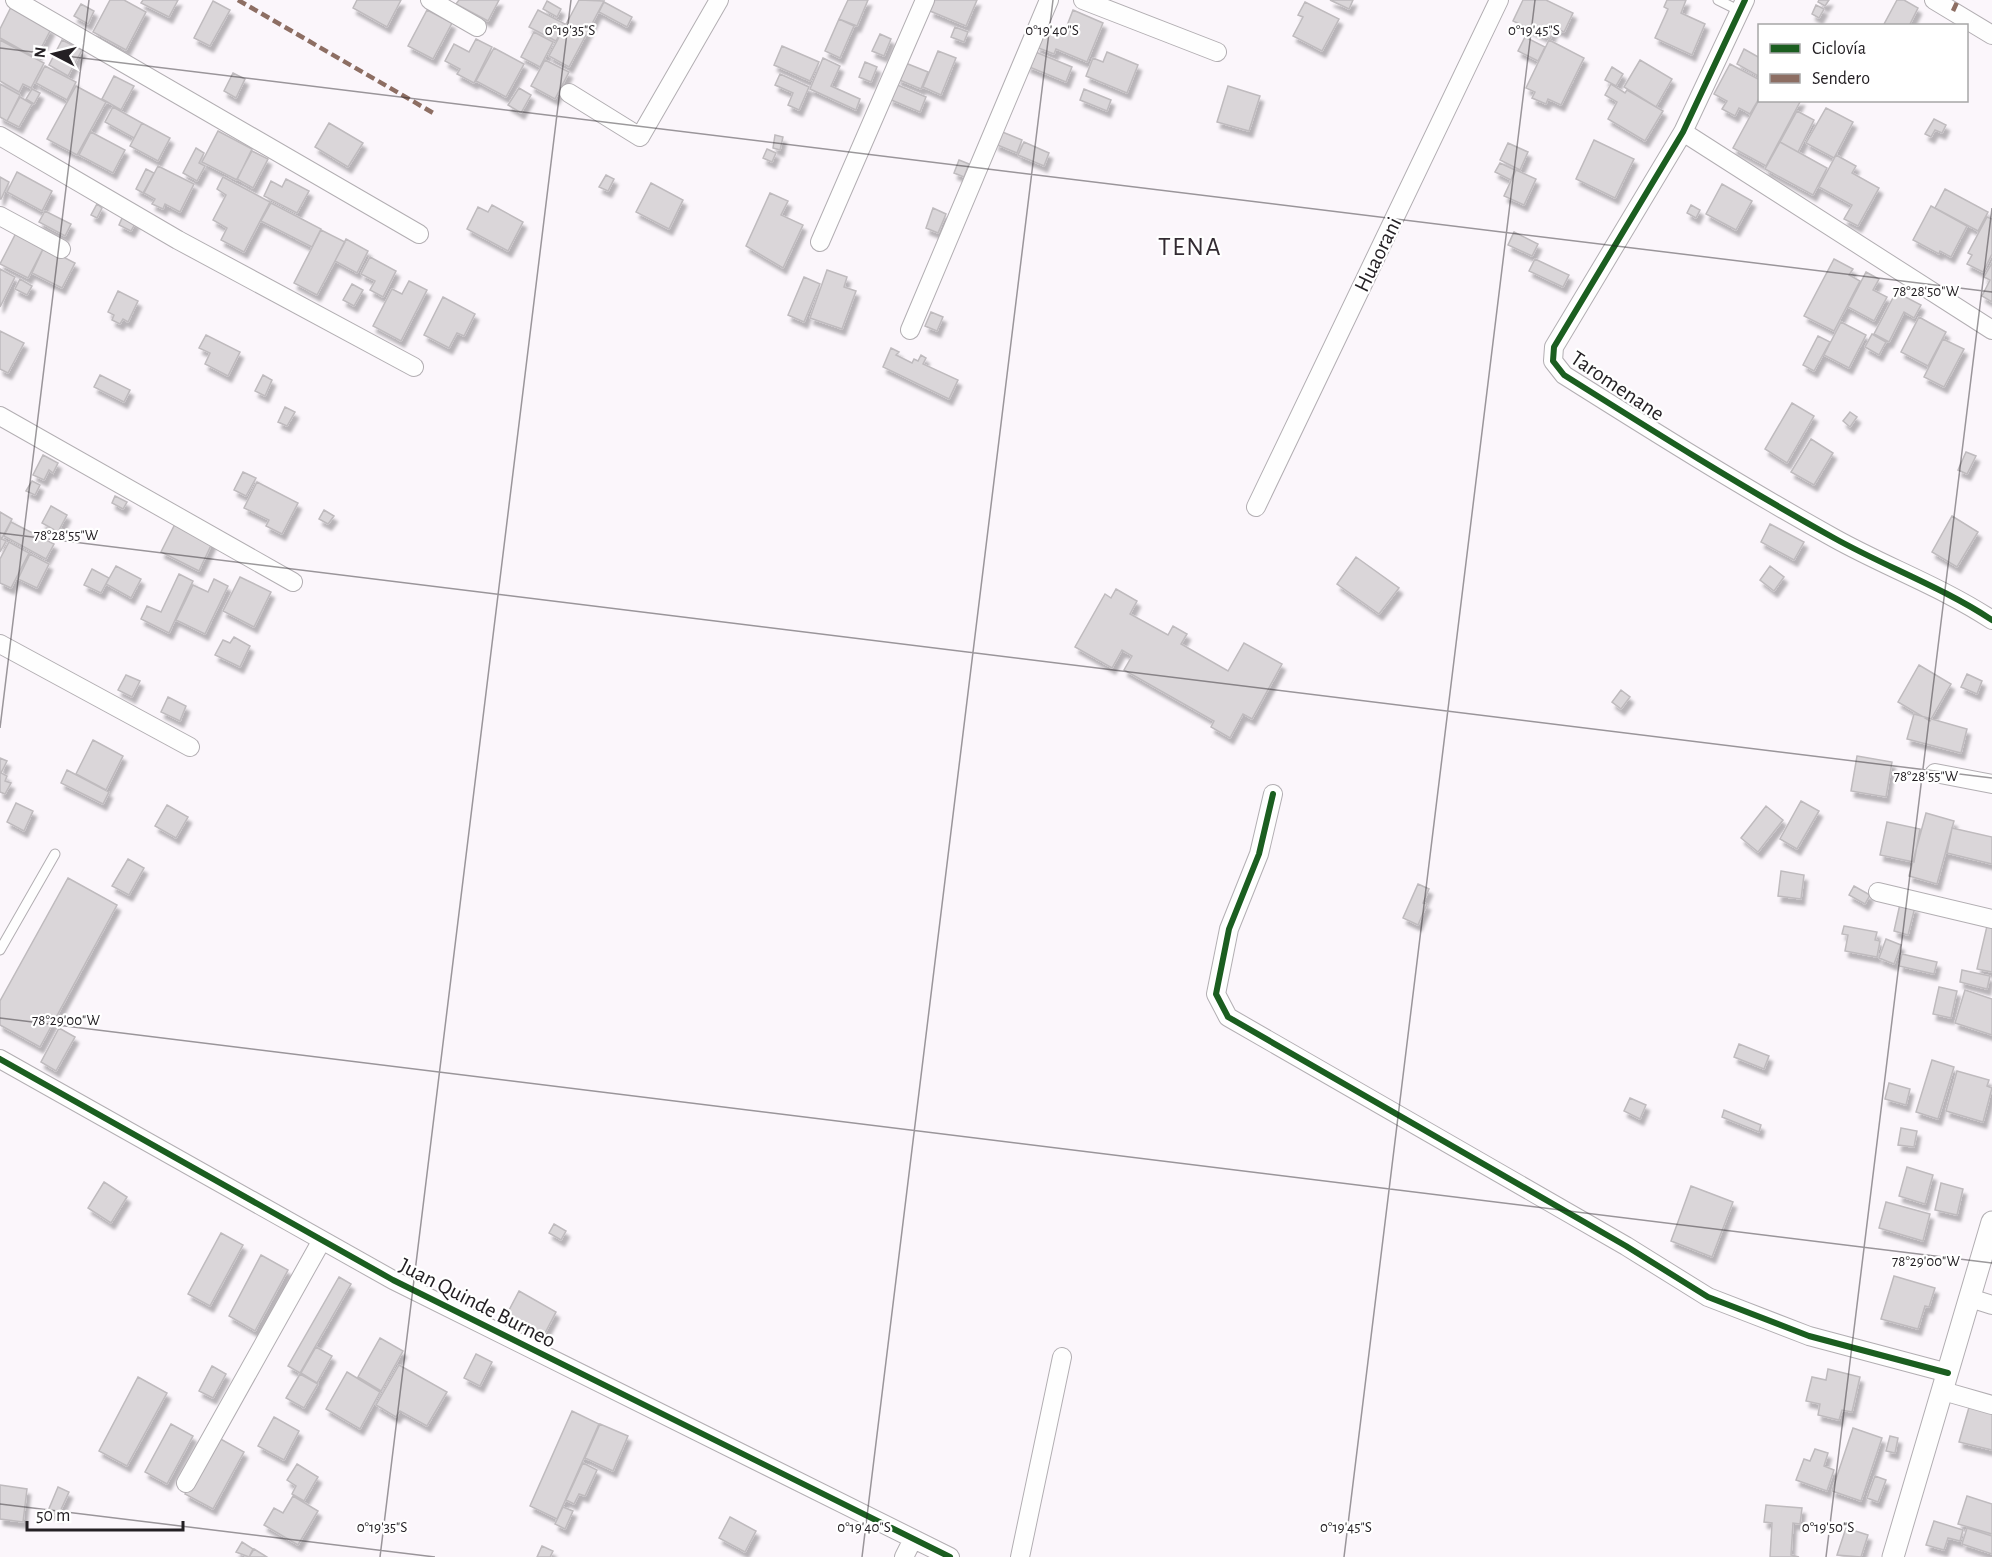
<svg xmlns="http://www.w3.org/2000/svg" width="1992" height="1557" font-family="'Alegreya Sans',sans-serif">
  <defs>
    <filter id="shadow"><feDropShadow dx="3.5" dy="6" stdDeviation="1.5" flood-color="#0004"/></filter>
  </defs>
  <rect width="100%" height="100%" fill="#fbf6fb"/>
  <path fill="#dad6d9" stroke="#bfbbbe" stroke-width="1.5" filter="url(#shadow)" d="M110,0H124L146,12L126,50L93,32Z
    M143,0H178L169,17L141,3Z
    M357,0H401L387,27L353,8Z
    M459,0H499L488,21L456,4Z
    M579,0L604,1L569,67L549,56Z
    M848,0H868L857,26L839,19Z
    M935,0H977L966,26L930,11Z
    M1330,0H1353L1349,9Z
    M1523,0H1546L1573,13L1564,32L1555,28L1550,39L1513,21Z
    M1667,0H1686L1681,13L1705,24L1692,55L1655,38L1668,9L1664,7Z
    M1819,0H1829L1825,6L1818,2Z
    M1897,0H1904L1918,8L1909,26H1883Z
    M213,1L230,10L210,46L194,38Z
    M547,1L561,9L557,17L543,9Z
    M604,2L632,17L627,27L599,12Z
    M1305,2L1339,19L1322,51L1293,36L1303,17L1298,15Z
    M81,4L94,11L88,24L74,16Z
    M1816,5L1824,9L1819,18L1812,14Z
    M11,7L51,29L36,58L0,38V29Z
    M427,10L452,23L433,59L408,46Z
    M538,10L565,24L556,41L529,27Z
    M1073,10L1103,23L1087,62L1056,49L1054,54L1036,47L1044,28L1063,36Z
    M839,19L854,26L840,58L825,51Z
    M955,27L968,32L964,42L951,37Z
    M534,32L553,42L540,67L521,57Z
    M880,34L891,39L884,56L872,51Z
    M1525,37L1545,47L1538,61L1518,51Z
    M476,39L492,47L474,83L457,74L460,69L445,61L454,44L469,52Z
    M0,40L44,63L31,88L23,84L19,92L0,81Z
    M62,40L82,50L68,76L49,65Z
    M1549,40L1584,58L1561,105L1548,99L1546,104L1532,98L1535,92L1526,88Z
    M782,46L819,62L810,81L774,65Z
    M494,48L524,64L506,97L476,81Z
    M1744,49L1760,58V77L1737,64Z
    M938,51L956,58L941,95L923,87Z
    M1033,51L1072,67L1066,82L1027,66Z
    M1107,52L1138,65L1127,93L1086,76L1093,58L1103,62Z
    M823,58L840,66L831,86L860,99L856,110L810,89Z
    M545,60L569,72L555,99L531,86Z
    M1640,60L1672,79L1656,107L1624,87Z
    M865,62L877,67L871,82L859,77Z
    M903,62L928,72L921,89L897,79Z
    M1730,64L1760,80V97L1750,114L1739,108L1735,116L1722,109L1727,101L1714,94Z
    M45,66L76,82L67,100L36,83Z
    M1612,67L1623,74L1616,86L1605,80Z
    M233,73L245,79L236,98L224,91Z
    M780,74L809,87L799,110L788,105L793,93L775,85Z
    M114,76L134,86L121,110L102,99Z
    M0,84L20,95L7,121L0,117Z
    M895,84L926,97L920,112L889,99Z
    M1611,84L1625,93L1627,90L1663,111L1645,141L1608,119L1617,102L1605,95Z
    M76,86L106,102L77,155L47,139Z
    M1228,86L1260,96L1249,131L1217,122Z
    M519,88L531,95L521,113L508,105Z
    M32,89L40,93L34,104L26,99Z
    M1084,89L1111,100L1107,111L1080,100Z
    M20,97L32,104L19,127L7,121Z
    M1760,98V100H1801L1766,166L1733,148Z
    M113,107L142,123L134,138L105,122Z
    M1826,108L1853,122L1834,158L1806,143Z
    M1797,111L1814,120L1798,152L1780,142Z
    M1934,119L1946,125L1942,133L1935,130L1931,137L1925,134Z
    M142,123L170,138L158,161L130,146Z
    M329,123L363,143L348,167L315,147Z
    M218,131L252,149L237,180L202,162Z
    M1000,131L1022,140L1017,153L995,144Z
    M91,132L125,150L113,173L79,155Z
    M775,135L783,137L780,150L773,148Z
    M1594,140L1634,159L1615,198L1576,179Z
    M1024,142L1049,153L1044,166L1018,155Z
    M1780,142L1827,168L1813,195L1765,169Z
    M1508,143L1528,152L1520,170L1500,160Z
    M196,148L204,153L199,163L205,166L197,181L183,173Z
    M767,149L776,153L772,162L763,158Z
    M252,151L268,159L253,188L237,179Z
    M1836,155L1856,166L1852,173L1879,188L1858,226L1844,219L1852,205L1819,187Z
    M959,160L969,164L964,177L954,173Z
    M1500,163L1515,170L1511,180L1495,172Z
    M158,166L194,184L180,212L165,204L163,209L152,204L155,199L144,193Z
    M146,169L154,173L143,193L136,189Z
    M1516,170L1536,179L1524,205L1504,196Z
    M17,172L52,191L42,211L7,192Z
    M606,175L614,179L608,191L599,187Z
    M0,177L9,182L1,199H0Z
    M223,177L270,202L244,252L221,240L227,228L213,220L226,195L217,189Z
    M286,179L309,191L297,213L264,196L271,181L282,187Z
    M651,183L683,200L669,229L636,212Z
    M1722,184L1752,201L1736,230L1706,214Z
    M1945,189L1988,212L1978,231L1935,208Z
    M770,193L788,201L781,215L803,225L783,268L746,246Z
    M271,203L321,229L312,247L261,221Z
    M97,204L102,208L97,218L91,215Z
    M492,205L523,222L508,251L467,229L478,207L488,212Z
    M1691,205L1700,210L1696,218L1687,213Z
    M1931,206L1967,226L1951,257L1940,251L1939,254L1913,240Z
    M933,208L946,214L938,233L926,228Z
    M45,211L71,224L65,236L39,222Z
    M123,216L136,222L131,231L119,225Z
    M1987,217L1992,219V254L1983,272L1967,264L1972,255L1968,253Z
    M321,230L345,242L317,295L294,283Z
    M1514,232L1538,244L1532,256L1508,245Z
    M16,233L44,247L28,278L0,264Z
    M346,239L368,251L357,273L335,261Z
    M44,247L75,263L62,288L32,273Z
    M370,257L396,271L383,297L370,290L375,281L361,274Z
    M1535,259L1569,275L1563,287L1529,271Z
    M1834,259L1853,269L1849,275L1860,281L1834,331L1804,316Z
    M1992,263V302L1982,296L1990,280L1984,277Z
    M0,269L15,277L0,307Z
    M827,270L847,277L844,287L856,291L842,329L810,318Z
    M1866,272L1879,279L1873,290L1887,297L1874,321L1848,307Z
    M804,277L820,284L804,322L788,315Z
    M20,279L32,286L27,295L15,289Z
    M409,281L427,290L401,341L373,326L392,289L402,294Z
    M352,284L363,290L354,306L343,300Z
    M118,291L138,301L128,322L123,319L120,324L112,320L114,315L108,312Z
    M1896,292L1921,305L1914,318L1904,312L1889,342L1874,334Z
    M443,297L475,314L464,336L457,333L449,348L424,335Z
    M931,312L943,317L937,331L925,326Z
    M1919,317L1946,332L1928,366L1901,352Z
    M1841,322L1866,335L1849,368L1824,355Z
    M0,331L24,343L8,373L0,369Z
    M1872,334L1886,342L1879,355L1865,347Z
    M206,335L240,352L228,376L205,364L210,353L199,348Z
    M1818,336L1830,342L1814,371L1803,365Z
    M1943,339L1964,349L1944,387L1924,377Z
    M891,348L899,352L896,355L912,363L914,359L918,361L921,355L926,358L923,364L958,380L949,399L883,367Z
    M100,375L130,390L124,402L94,387Z
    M263,375L272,380L265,396L255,391Z
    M1792,403L1814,416L1787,463L1765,449Z
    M285,407L295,412L287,426L278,422Z
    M1850,412L1857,417L1850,427L1843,421Z
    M1811,439L1833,453L1814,485L1791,472Z
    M1966,452L1976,456L1967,474L1958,470Z
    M43,455L58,463L53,473L49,470L44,480L33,475Z
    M243,472L256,478L246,496L234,490Z
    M32,481L40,485L35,495L26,491Z
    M257,482L298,503L282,534L266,526L269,520L244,508Z
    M115,496L127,502L123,509L112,503Z
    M51,506L67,515L58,532L42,523Z
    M324,510L334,516L328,524L319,519Z
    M0,512L12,519L2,538L0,537Z
    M1952,516L1978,532L1957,567L1932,552Z
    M11,522L54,544L46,559L4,536Z
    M176,522L213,541L199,571L161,552Z
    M1770,524L1804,542L1794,560L1761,542Z
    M0,538L6,541L0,552Z
    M9,542L29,553L11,588L0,583V559Z
    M30,554L49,564L37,588L18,579Z
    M1356,557L1399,588L1379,614L1337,584Z
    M116,566L141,579L131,598L106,584Z
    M1770,566L1784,577L1774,591L1760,580Z
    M92,569L109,578L101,593L84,585Z
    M179,574L193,581L169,633L141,619L147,606L161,612Z
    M240,577L271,592L254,627L223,611Z
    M214,579L228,586L205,634L176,620L193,585L208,592Z
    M1116,589L1137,601L1130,614L1168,635L1173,626L1187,634L1181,644L1228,671L1244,643L1282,664L1252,719L1243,714L1230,738L1211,727L1214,721L1124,670L1132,656L1122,650L1112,668L1075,647L1105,594L1111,598Z
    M234,637L250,646L240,667L215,655L223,640L230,643Z
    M1919,665L1951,684L1930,721L1898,702Z
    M1967,674L1982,681L1977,694L1961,687Z
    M126,675L140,681L132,697L118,690Z
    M1621,690L1630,697L1621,709L1612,702Z
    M168,697L186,706L180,721L161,712Z
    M1914,714L1967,729L1961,753L1907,739Z
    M93,740L123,756L106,790L76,774Z
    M1857,756L1892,762L1886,797L1851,791Z
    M0,758L7,761L1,773L7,776L5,781L11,783L5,794L0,792Z
    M67,770L109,792L103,804L61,783Z
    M1801,801L1819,811L1797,849L1780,839Z
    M16,803L33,811L24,831L7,822Z
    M167,805L188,817L176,838L155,826Z
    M1766,806L1783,820L1758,852L1741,838Z
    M1926,813L1954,821L1937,884L1909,876Z
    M1887,822L1920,829L1914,862L1880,855Z
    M1952,828L1992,837V864L1947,853Z
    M128,859L144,868L129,895L112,886Z
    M1781,871L1804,875L1801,899L1778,896Z
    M68,878L117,905L40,1047L0,1025V1001Z
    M1418,884L1429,889L1423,903L1427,904L1418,925L1403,918Z
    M1854,886L1870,895L1865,904L1849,895Z
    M1900,904L1915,907L1908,935L1894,931Z
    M1844,926L1877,932L1875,940L1880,941L1877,957L1845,951L1848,935L1842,934Z
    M1987,926L1992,928V972L1977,969Z
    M1886,939L1901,945L1894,964L1879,958Z
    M1902,954L1937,962L1934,974L1899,966Z
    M1962,970L1990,976L1987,989L1960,982Z
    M1939,987L1957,991L1951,1018L1933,1014Z
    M1965,990L1992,999V1035L1955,1023Z
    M59,1028L75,1037L56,1071L41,1062Z
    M1739,1044L1769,1056L1764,1069L1734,1057Z
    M1932,1060L1954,1067L1938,1119L1916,1112Z
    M1957,1071L1989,1080L1987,1086L1992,1088L1983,1122L1946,1111Z
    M1889,1083L1910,1089L1906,1105L1885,1099Z
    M1630,1098L1646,1105L1640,1119L1624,1111Z
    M1724,1110L1761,1125L1759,1132L1722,1117Z
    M1901,1128L1917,1131L1914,1147L1898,1145Z
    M1907,1167L1933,1175L1925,1204L1899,1196Z
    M104,1182L127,1197L111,1223L88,1208Z
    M1941,1183L1963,1189L1957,1215L1935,1210Z
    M1691,1186L1733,1202L1712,1257L1671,1241Z
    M1886,1202L1930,1214L1923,1241L1879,1228Z
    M554,1224L566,1231L561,1240L549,1233Z
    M221,1233L243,1245L210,1306L188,1294Z
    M261,1255L288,1270L255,1331L229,1316Z
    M1894,1276L1935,1288L1929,1307L1925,1306L1918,1329L1881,1319Z
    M339,1277L351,1284L300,1373L288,1366Z
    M519,1291L556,1312L544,1335L507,1314Z
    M380,1338L403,1351L381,1391L358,1377Z
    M316,1347L332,1356L317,1383L301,1373Z
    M476,1354L492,1362L480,1386L464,1378Z
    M399,1365L447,1392L427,1426L400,1411L396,1417L376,1405Z
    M212,1366L226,1374L213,1398L199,1391Z
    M1828,1369L1860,1377L1852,1412L1842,1410L1839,1420L1818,1415L1820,1404L1806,1401L1812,1377L1826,1380Z
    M347,1372L380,1392L360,1429L326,1409Z
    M300,1374L318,1384L304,1408L286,1398Z
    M138,1377L167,1393L127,1466L99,1451Z
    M1970,1404L1992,1409V1450L1959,1442Z
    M572,1411L599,1424L557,1519L530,1506Z
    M274,1417L299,1431L284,1460L258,1446Z
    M171,1424L193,1436L167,1484L145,1472Z
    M600,1424L628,1436L613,1471L585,1458Z
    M1853,1428L1882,1438L1861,1501L1832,1491Z
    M1890,1436L1898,1438L1895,1453L1886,1451Z
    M217,1437L244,1452L213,1509L185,1494Z
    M1815,1449L1828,1453L1824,1466L1834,1470L1827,1491L1796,1480L1804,1459L1810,1461Z
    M583,1463L597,1470L585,1496L579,1494L574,1504L566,1500Z
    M297,1464L318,1477L304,1501L292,1494L296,1486L287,1480Z
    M1875,1476L1886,1480L1878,1502L1867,1498Z
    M0,1485L27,1489L23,1522L0,1519Z
    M58,1487L69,1492L58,1516L48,1511Z
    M293,1496L318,1511L298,1545L264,1525L274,1508L283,1513Z
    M1967,1496L1992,1504V1534L1958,1524Z
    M1766,1505L1802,1508L1800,1524L1793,1523L1791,1555L1799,1557H1770L1772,1523L1764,1522Z
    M563,1507L573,1511L565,1529L555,1524Z
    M730,1517L756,1531L745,1552L719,1538Z
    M1934,1521L1963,1530L1960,1541L1948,1538L1944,1550L1926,1545Z
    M1846,1528L1868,1535L1861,1557L1837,1555Z
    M1967,1528L1992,1536V1554L1962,1544Z
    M242,1542L253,1549L249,1557L236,1552Z
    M542,1546L553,1551L550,1557H537Z
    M254,1549L267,1557H249Z"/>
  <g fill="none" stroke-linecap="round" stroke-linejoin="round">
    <defs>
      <path id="service" d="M1718,0L1740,11
        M0,950L55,854"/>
      <path id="minor" d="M15,0L419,234
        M430,0L477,27
        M1083,0L1217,52
        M1745,0L1683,132L1554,347L1553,361L1564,375C1653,431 1742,487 1834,538C1886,567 1942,587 1992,620
        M1934,0L1992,35
        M569,93L640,137L719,0
        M1683,132L1992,330
        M0,136L178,240L414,367
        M0,216L61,249
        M820,242L925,0
        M910,330L1049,0
        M0,416L293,582
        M1256,507L1499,0
        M0,644L190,747
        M1935,773L1992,784
        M1273,794L1259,854L1229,929L1216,994L1228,1017L1626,1246L1708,1297L1809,1336L1948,1373
        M1878,892L1992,919
        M0,1059L393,1280L950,1557
        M1970,1298L1992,1305
        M1943,1391L1992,1405
        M186,1483L322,1240
        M904,1557L913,1539
        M1020,1557L1062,1357"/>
      <path id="tertiary" d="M1893,1557L1992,1222"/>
    </defs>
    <use href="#service" stroke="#b2aeb2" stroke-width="11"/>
    <use href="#minor" stroke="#b2aeb2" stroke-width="20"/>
    <use href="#tertiary" stroke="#b2aeb2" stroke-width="23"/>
    <use href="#service" stroke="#fefefe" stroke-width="9"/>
    <use href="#minor" stroke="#fefefe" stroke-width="18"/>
    <use href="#tertiary" stroke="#fefefe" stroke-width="21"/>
    <path stroke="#8d6e63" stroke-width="4.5" stroke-dasharray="9 4.5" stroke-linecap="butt" d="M238,0L435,114
      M1953,11L1958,0"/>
    <defs>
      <path id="cycleway" d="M1745,0L1683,132L1554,347L1553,361L1564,375C1653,431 1742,487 1834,538C1886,567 1942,587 1992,620
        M1273,794L1259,854L1229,929L1216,994L1228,1017L1626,1246L1708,1297L1809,1336L1948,1373
        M0,1059L393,1280L950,1557"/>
    </defs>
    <use href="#cycleway" stroke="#fff" stroke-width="10"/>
    <use href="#cycleway" stroke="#1b5e20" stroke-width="6"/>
  </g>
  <path fill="none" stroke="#242024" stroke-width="1.5" stroke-opacity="0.45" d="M0,48L1992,292M0,533L1992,778M0,728L89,0M0,1018L1992,1263M0,1504L435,1557M380,1557L571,0M862,1557L1053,0M1344,1557L1535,0M1826,1557L1992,208"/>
  <g text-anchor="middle" stroke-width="4.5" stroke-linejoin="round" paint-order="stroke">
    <g font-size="22" fill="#242024" stroke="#fff">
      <text transform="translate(1377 254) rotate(-64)" y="8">Huaorani</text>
      <text transform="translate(1618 385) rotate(34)" y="8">Taromenane</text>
      <text transform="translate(478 1302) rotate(27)" y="8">Juan Quinde Burneo</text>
    </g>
    <g font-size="26" letter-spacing="1.5" fill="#332b32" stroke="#fff">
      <text x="1190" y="255">TENA</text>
    </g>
  </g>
  <g font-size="15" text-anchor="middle" fill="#242024" stroke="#fff" stroke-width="4.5" stroke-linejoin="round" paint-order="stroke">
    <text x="570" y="35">0°19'35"S</text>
    <text x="1052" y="35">0°19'40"S</text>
    <text x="1534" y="35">0°19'45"S</text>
    <text x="1926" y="296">78°28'50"W</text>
    <text x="66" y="540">78°28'55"W</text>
    <text x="1926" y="781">78°28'55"W</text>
    <text x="66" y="1025">78°29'00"W</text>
    <text x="1926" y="1266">78°29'00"W</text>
    <text x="382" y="1532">0°19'35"S</text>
    <text x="864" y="1532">0°19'40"S</text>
    <text x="1346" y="1532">0°19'45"S</text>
    <text x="1828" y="1532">0°19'50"S</text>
  </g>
  <rect x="1758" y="24" width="210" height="78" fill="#ffffff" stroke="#a7a6a7" stroke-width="1.5"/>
  <rect x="1770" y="44" width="30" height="9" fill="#1b5e20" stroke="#a7a6a7" stroke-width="1.5"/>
  <text x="1812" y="54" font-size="18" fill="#242024">Ciclovía</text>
  <rect x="1770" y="74" width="30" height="9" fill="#8d6e63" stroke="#a7a6a7" stroke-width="1.5"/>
  <text x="1812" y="84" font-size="18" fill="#242024">Sendero</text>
  <g transform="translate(54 54) rotate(277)" stroke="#ffffff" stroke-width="4.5" paint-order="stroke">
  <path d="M0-4.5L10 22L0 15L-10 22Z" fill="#242024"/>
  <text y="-9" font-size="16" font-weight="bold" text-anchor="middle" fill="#242024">N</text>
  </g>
  <path d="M27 1521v9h156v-9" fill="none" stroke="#242024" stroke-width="3"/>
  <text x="36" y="1521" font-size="18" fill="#242024" stroke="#ffffff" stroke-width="4.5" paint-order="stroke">50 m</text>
</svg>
